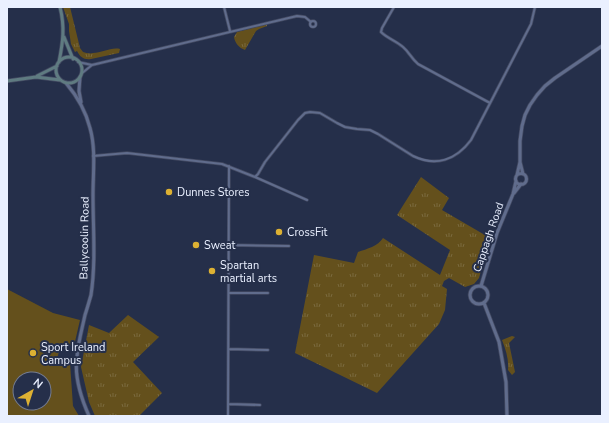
<svg xmlns="http://www.w3.org/2000/svg" width="609" height="423" font-family="'Nunito Sans',sans-serif">
  <defs>
    <pattern id="grass-tufts" width="24" height="20" patternUnits="userSpaceOnUse"><rect width="24" height="20" fill="#64501c"/><path d="M3 7l-1-3M5 7V3M7 7l1-3M15 17l-1-3M17 17v-4M19 17l1-3" fill="none" stroke="#7a6a3e"/></pattern>
  </defs>
  <rect width="100%" height="100%" fill="#252f4a"/>
  <path fill="url(#grass-tufts)" d="M63,7H70L80,48L83,52C86,53 90,54 93,53C102,53 111,47 120,49L119,53L91,59C84,60 80,57 77,51L75,52L71,44L69,31V24Z
    M267,24V26L259,29L256,31L245,50C239,48 235,43 234,37L237,32Z
    M421,177L449,198L442,210L490,238L479,278L474,284L465,287L449,278L444,281L442,286L447,289L445,310L439,324L377,393L295,353L314,255L354,263L358,252C367,249 378,246 383,238L440,275L450,250L397,215Z
    M128,315L159,337L133,362L162,393L139,416H95L89,402L81,367L89,325L109,333Z
    M512,336L515,337L509,343L515,372L512,375L508,370C509,360 506,350 502,340Z"/>
  <path fill="#64501c" fill-rule="evenodd" d="M7,289L53,313L80,320L74,346L61,344L57,359L70,363L73,406L79,416H7ZM20,379H44V403H20Z"/>
  <g fill="none" stroke-linecap="round" stroke-linejoin="round">
    <defs>
      <path id="minor" d="M224,7L230,31
        M394,7L382,28L381,32C387,38 396,41 403,47C409,52 411,58 418,64L490,103
        M310 24a3 3 0 1 1 6 0a3 3 0 1 1-6 0Z
        M78,62L92,65L297,16L305,17L311,22
        M81,74L92,65
        M93,156L127,153L222,164L255,177L307,200
        M255,177L258,174L265,162L298,120L305,113L310,112L320,113L337,123L345,127L357,129L370,130L378,134L413,156C436,167 456,160 471,140L531,24L535,7
        M229,245L289,246
        M229,293H268
        M229,349L268,350
        M228,404L260,405
        M228,416L229,166"/>
      <path id="tertiary" d="M80,77L79,91L81,102
        M66,83C77,96 86,112 90,128C96,149 93,173 93,195C93,228 96,262 91,295C89,302 87,309 85,315C82,329 78,343 77,357C74,377 81,398 89,416
        M520,162L523,174
        M515.5 179a5.5 5.5 0 1 1 11 0a5.5 5.5 0 1 1-11 0Z
        M517,175L520,162V141L522,126L525,115L530,105L537,95L545,86L555,78L602,46
        M514,193L521,184
        M470 295a9 9 0 1 1 18 0a9 9 0 1 1-18 0Z
        M481,286L497,233L513,194L516,181
        M484,303L499,342L506,382L507,416"/>
      <path id="secondary" d="M64,37L73,59
        M56 70a13 13 0 1 1 26 0a13 13 0 1 1-26 0Z
        M59,62C63,42 65,27 60,7
        M37,76L57,66
        M7,81L36,77L60,80"/>
    </defs>
    <use href="#minor" stroke="#434a62" stroke-width="3.5"/>
    <use href="#tertiary" stroke="#434a62" stroke-width="4.5"/>
    <use href="#secondary" stroke="#434a62" stroke-width="4.5"/>
    <use href="#minor" stroke="#606c8c" stroke-width="2"/>
    <use href="#tertiary" stroke="#606c8c" stroke-width="3"/>
    <use href="#secondary" stroke="#5f7b81" stroke-width="3"/>
  </g>
  <g fill="#ddb133" stroke="#252f4a" stroke-width="1.5">
    <circle cx="169" cy="192" r="4"/>
    <circle cx="279" cy="232" r="4"/>
    <circle cx="196" cy="245" r="4"/>
    <circle cx="212" cy="271" r="4"/>
    <circle cx="33" cy="353" r="4"/>
  </g>
  <g text-anchor="middle" stroke-width="4" stroke-linejoin="round" paint-order="stroke">
    <g font-size="11" fill="#eaf0ff" stroke="#252f4a" text-anchor="start">
      <text x="177" y="196">Dunnes Stores</text>
      <text x="287" y="236">CrossFit</text>
      <text x="204" y="249">Sweat</text>
      <text x="220" y="269">Spartan<tspan x="220" dy="13">martial arts</tspan></text>
      <text x="41" y="351">Sport Ireland<tspan x="41" dy="13">Campus</tspan></text>
    </g>
    <g font-size="11" fill="#eaf0ff" stroke="#252f4a">
      <text transform="translate(488 237) rotate(-71)" y="4">Cappagh Road</text>
      <text transform="translate(84 238) rotate(-89)" y="4">Ballycoolin Road</text>
    </g>
  </g>
  <rect width="609" height="423" fill="none" stroke="#eaf0ff" stroke-width="16"/>
  <g transform="translate(32 391) rotate(39)"><circle r="19" fill="#252f4a" stroke="#747c92"/>
  <path d="M0-3L7 15L0 10L-7 15Z" fill="#ddb133"/>
  <text y="-6" font-size="11" font-weight="bold" text-anchor="middle" fill="#eaf0ff">N</text>
  </g>
</svg>
